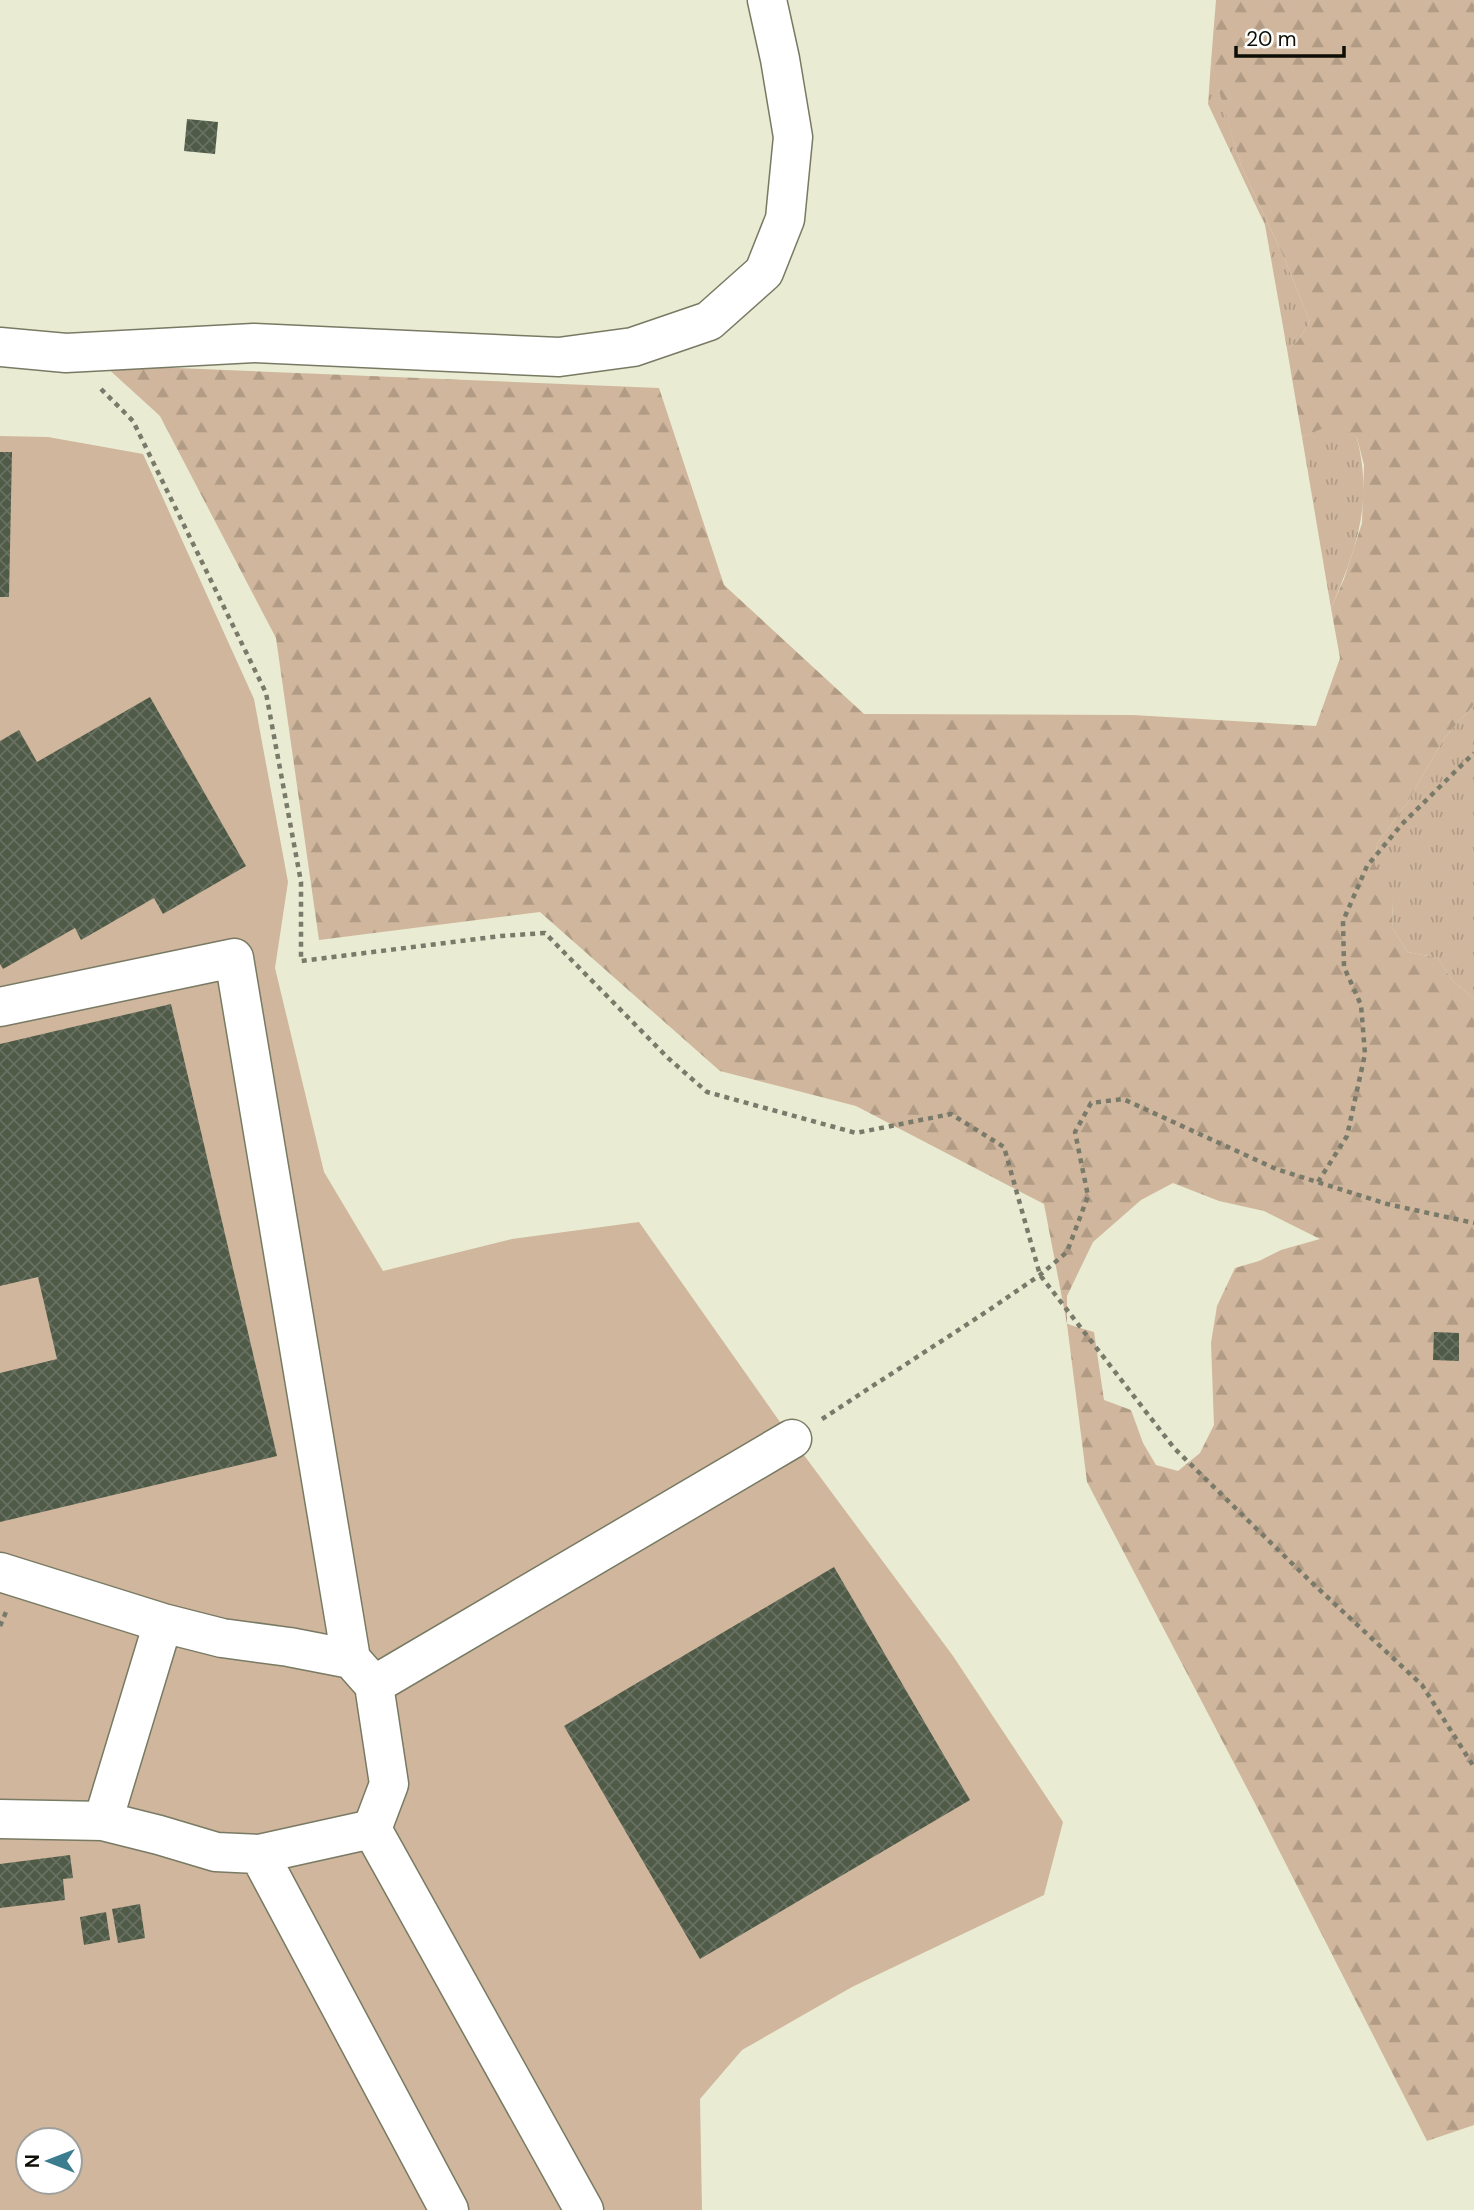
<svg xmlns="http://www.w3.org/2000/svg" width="1474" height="2210" font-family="'DM Sans',sans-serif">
  <defs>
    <pattern id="grass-tufts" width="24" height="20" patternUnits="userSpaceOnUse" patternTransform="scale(1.75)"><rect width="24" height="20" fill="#cfb69c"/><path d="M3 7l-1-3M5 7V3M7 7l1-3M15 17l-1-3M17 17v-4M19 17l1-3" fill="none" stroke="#b19b85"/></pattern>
    <pattern id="forest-firs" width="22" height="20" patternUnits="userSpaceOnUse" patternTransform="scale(1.75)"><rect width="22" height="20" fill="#cfb69c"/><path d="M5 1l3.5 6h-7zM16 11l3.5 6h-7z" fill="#b19b85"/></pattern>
    <pattern id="building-cross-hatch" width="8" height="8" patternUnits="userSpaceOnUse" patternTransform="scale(1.75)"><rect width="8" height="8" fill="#4f5a47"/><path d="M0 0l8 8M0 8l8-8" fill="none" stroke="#697162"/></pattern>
  </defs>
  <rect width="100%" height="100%" fill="#e9ebd2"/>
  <path fill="url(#grass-tufts)" d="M1211,62L1241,165L1285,260L1310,322L1297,342L1287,349L1265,225L1208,104Z
    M1336,422L1357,438C1373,503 1357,548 1331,608L1302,437Z
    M1474,705V999L1452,980L1438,958L1408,952L1392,928L1393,902L1375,866L1377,844L1407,803L1445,737Z"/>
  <path fill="url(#forest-firs)" fill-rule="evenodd" d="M1216,0H1474V705L1445,737L1407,803L1377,844L1375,865L1388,884L1393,902L1392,928L1408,952L1438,958L1452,980L1474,999V2125L1427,2141L1260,1813L1087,1482L1067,1324L1044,1204L856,1106L720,1071L540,912L319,940L276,638L160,416L104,365L659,388L724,585L864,714L1133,715L1316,726L1340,658L1331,608L1344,579L1362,523L1364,465L1357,438L1336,423L1302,437L1287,349L1297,342L1310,322L1285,260L1241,165L1216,81L1211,62ZM1173,1183L1219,1201L1264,1211L1320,1239L1281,1250L1259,1261L1235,1268L1217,1306L1211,1343L1214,1425L1200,1453L1178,1471L1156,1465L1143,1443L1131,1410L1104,1400L1094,1332L1067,1324V1296L1093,1242L1141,1200Z"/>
  <path fill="#cfb69c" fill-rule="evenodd" d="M0,436L48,437L143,454L254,699L288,882L275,968L324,1172L383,1271L512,1239L639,1222L792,1439L953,1656L1063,1822L1044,1895L852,1987L742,2050L700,2099L702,2210H0ZM28,2140H70V2182H28Z"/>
  <path fill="url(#building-cross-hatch)" d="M187,119L218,122L215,154L184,151Z
    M0,452H12L9,597H0Z
    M150,697L246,866L163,914L154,898L81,940L75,928L3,969L0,964V741L19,730L37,762Z
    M171,1004L277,1456L0,1522V1373L57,1359L38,1277L0,1286V1044Z
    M1434,1332L1459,1333V1361L1433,1360Z
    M834,1567L970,1800L700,1959L564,1726Z
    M70,1855L73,1878L63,1879L65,1900L0,1908V1864Z
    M140,1904L145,1938L118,1943L112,1909Z
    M106,1912L110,1940L84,1945L80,1917Z"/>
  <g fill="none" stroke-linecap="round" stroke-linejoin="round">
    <defs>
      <path id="minor" d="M0,347L66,353L254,343L559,357L633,347L709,321L764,272L785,219L793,137L780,59L767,0
        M0,1007L234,958L351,1659
        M0,1572L163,1623L222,1638L289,1647L351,1659L374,1685L389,1784L372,1829L259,1854L216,1852L159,1835L103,1821L0,1819
        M374,1685L792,1439
        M103,1821L163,1623
        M372,1829L584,2210
        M259,1854L449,2210"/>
    </defs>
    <use href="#minor" stroke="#797a64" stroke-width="41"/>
    <path stroke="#797a6a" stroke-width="4.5" stroke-dasharray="5 5" stroke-linecap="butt" d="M101,389L133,421L266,693L301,882V961L501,936L545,933L668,1058L707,1092L856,1133L951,1114L1004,1147L1040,1275L1174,1448L1309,1580L1422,1685L1474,1767
      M1318,1182L1347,1136L1365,1054L1361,1005L1344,967L1343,921L1367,866L1402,824L1474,753
      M822,1419L986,1312L1040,1275L1067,1252L1088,1196L1075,1132L1091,1103L1123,1099L1276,1169L1387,1204L1474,1223
      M0,1626L6,1612"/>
    <use href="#minor" stroke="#fff" stroke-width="38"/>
  </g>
  <g transform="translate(49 2161) rotate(270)"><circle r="33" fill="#ffffff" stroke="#9f9f9b" stroke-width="2"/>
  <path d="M0-5L12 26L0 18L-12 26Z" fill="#3b7d8e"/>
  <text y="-10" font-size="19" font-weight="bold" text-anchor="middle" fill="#0e0e06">N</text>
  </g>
  <path d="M1236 46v10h108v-10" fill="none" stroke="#0e0e06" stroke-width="3.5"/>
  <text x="1246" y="46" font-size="21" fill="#0e0e06" stroke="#ffffff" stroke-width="5" paint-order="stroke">20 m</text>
</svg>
